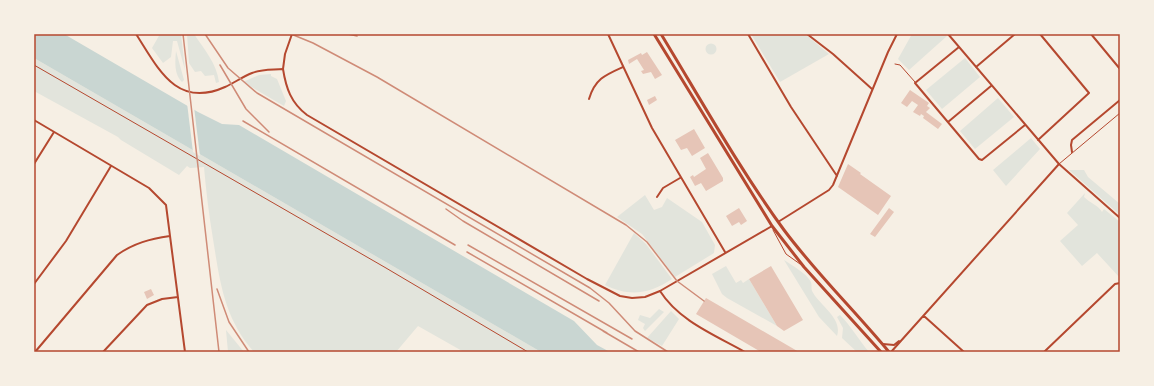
<svg xmlns="http://www.w3.org/2000/svg" width="1154" height="386" font-family="'Varela Round',sans-serif">
  <rect width="100%" height="100%" fill="#f6efe4"/>
  <path fill="#e2e4dc" d="M160,34H181L185,70L177,41H173L171,57L163,63L152,48Z
    M187,34H194C204,49 217,64 219,82L216,83L214,75L205,76L201,71L195,72L189,63Z
    M751,34H805L829,54L780,82Z
    M912,34H945L947,36L909,70L898,59Z
    M705.5 49a5.5 5.5 0 1 1 11 0a5.5 5.5 0 1 1-11 0Z
    M176,51L184,80L182,82C174,74 175,62 176,51Z
    M34,58L541,352H464L418,326L396,352H254C224,318 220,282 213,239C209,215 206,191 204,167L190,168L187,166L179,175L121,140L118,137L34,91Z
    M965,58L980,77L942,109L926,90Z
    M271,74V76L277,79L286,101L284,106L243,82L259,75Z
    M998,98L1014,117L975,149L960,131Z
    M1031,138L1040,149L1006,186L993,170Z
    M1069,170H1084L1088,177L1120,204V215Z
    M1085,193L1084,197C1090,203 1098,205 1102,212L1104,209L1120,222V278L1097,253L1082,266L1060,241L1078,225L1067,213Z
    M645,195L654,210L662,207L667,198L702,222L715,245L714,253L675,277L642,234L617,217Z
    M634,233L646,244L672,279C650,294 629,297 605,285Z
    M784,260C793,266 806,273 811,282C812,285 811,288 812,291C819,305 843,318 837,336L819,317Z
    M726,266L736,283L741,280L743,283L749,279L777,326L727,298L722,294L712,274Z
    M659,309L664,312L645,331L643,328L645,324L638,320L640,315L650,318Z
    M671,311L679,319L662,346L647,338Z
    M840,315C851,326 859,340 869,352H857L842,338L843,328L837,317Z
    M226,330L244,352H228Z"/>
  <path fill="#c9d6d2" d="M34,34H64L198,112L222,124L239,125L574,321L597,345L610,352H541L34,58Z"/>
  <path fill="#f6efe4" d="M187,103L194,107L200,156L193,152Z"/>
  <path fill="#e6c5b7" d="M647,52L662,75L655,79L651,72L643,74L641,71L644,70L637,59L629,64L628,60L641,53L642,55Z
    M910,90L929,103L927,106L930,108L926,112L942,124L938,129L923,118L924,116L921,114L920,116L913,112L918,105L912,101L907,107L901,103Z
    M655,96L657,100L649,105L647,100Z
    M694,129L705,148L692,156L687,148L681,150L675,140Z
    M708,153L723,178V181L706,191L701,183L695,186L690,177L693,175L694,177L706,169L700,158Z
    M848,164L861,173L860,174L891,196L878,215L838,187Z
    M739,208L747,221L741,225L739,222L732,226L726,216Z
    M889,208L894,212L875,237L870,234Z
    M771,266L803,320L784,331L777,326L749,279Z
    M151,289L154,295L147,299L144,292Z
    M706,298L799,352H761L696,314Z"/>
  <g fill="none" stroke-linecap="round" stroke-linejoin="round">
    <path stroke="#b5482f" stroke-width="1" d="M34,65L386,268L528,352"/>
    <path stroke="#b5482f" stroke-width="1" d="M895,64L900,65L915,82
      M1059,164L1120,113
      M773,230L786,254L800,264"/>
    <path stroke="#b5482f" stroke-width="2" d="M608,34L652,128L725,252
      M748,34L791,107L837,176
      M807,34L833,54L872,89
      M948,34L1059,164L1120,218
      M1091,34L1120,69
      M959,47L915,83L979,159L982,160L1025,125
      M976,67L1015,34
      M283,69L285,54L292,34
      M589,99C595,79 605,75 623,67
      M34,120L149,188L166,205L185,352
      M948,122L991,86
      M1038,140L1089,93L1040,34
      M1072,152L1071,145L1072,140L1120,100
      M34,164L54,132
      M657,197L663,188L680,178
      M778,222L829,190L833,185L888,52L897,34
      M34,284L66,241L111,166
      M660,291C679,321 715,335 745,352
      M924,316L964,352
      M883,344L894,345L899,341
      M35,352L117,255C134,243 150,239 170,236
      M103,352L147,305L162,299L178,297
      M891,352L1059,164
      M1044,352L1115,284L1120,283"/>
    <path stroke="#b5482f" stroke-width="2" d="M136,34C158,68 176,109 225,87C234,83 242,77 252,73C262,69 272,70 283,69C286,88 291,103 307,115L587,279L620,296L632,298L645,297L660,291L772,226"/>
    <path stroke="#b5482f" stroke-width="3" d="M654,34L772,226L804,267L881,352
      M661,34C701,100 739,168 784,230C816,273 855,311 889,352"/>
    <path stroke="#cf8b77" stroke-width="1.5" d="M183,34L219,352
      M205,34L228,68L257,93L590,288L609,303L635,331L668,352
      M291,34L313,43L377,77L626,225L647,242L677,281L704,301
      M348,34L357,36
      M220,65L246,109L269,132
      M243,121L455,245
      M446,209L463,221L599,301
      M468,245L632,339
      M467,252L607,333
      M217,289L229,322L249,352
      M603,331L639,352"/>
  </g>
  <rect width="1154" height="386" fill="none" stroke="#f6efe4" stroke-width="70"/>
  <rect x="35" y="35" width="1084" height="316" fill="none" stroke="#b5482f" stroke-width="1.5"/>
</svg>
